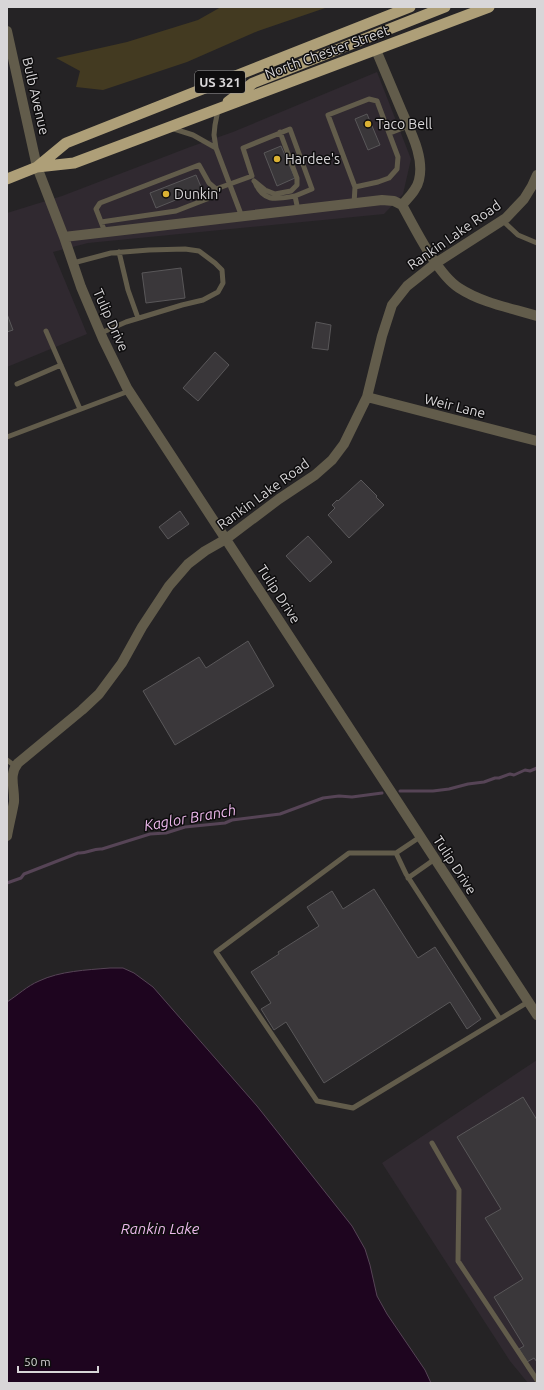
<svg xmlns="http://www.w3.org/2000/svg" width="544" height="1390" font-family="Ubuntu,sans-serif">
  <rect width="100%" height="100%" fill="#252325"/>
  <path fill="#302930" d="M377,72L411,159L403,194L384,214L88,243L53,252L87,334L7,367V213L62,196L190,147L233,132Z
    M537,1060V1383H528L510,1361L382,1163Z"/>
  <path fill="#433a21" d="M221,7H328L258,31L187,62L103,90L76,87L80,71L56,58L127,42L198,20Z"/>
  <path fill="#1e051f" stroke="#564456" d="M110,968H123L134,973L153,987L257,1106L352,1226L365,1249L370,1265L377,1296L387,1314L425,1370L431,1383H7V1002C18,995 27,986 39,981C60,971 86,970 110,968Z"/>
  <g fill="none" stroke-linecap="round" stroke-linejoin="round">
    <path stroke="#564456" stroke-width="3" d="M400,791H433L449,789L468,784L484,782L495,778H499L510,774L514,775L525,770L530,771L537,768
      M7,883L21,878L24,874L78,853C87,854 93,848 102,849L150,834L166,833L185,827L225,823L232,820L280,814L323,798L339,796L352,797L382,793"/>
  </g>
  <path fill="#3a373a" stroke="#595759" d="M367,114L380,145L368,150L355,119Z
    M281,146L295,178L277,186L264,153Z
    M196,175L204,194L190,200L188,195L156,208L150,193Z
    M181,268L185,298L146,303L142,273Z
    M7,314L13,330L7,332Z
    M316,322L331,325L328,350L312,348Z
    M215,352L229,365L198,401L183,388Z
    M361,480L377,496L376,497L384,505L349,538L328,515L335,508L332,505L337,500L338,501Z
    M180,511L189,524L168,539L159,527Z
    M308,536L332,562L310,582L286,556Z
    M248,641L274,686L175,745L143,691L199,657L206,668Z
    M374,889L418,958L435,947L481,1019L467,1029L450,1002L324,1083L286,1022L274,1030L261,1009L271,1003L251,972L279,954L278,952L319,926L307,907L332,891L343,909Z
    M523,1097L537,1120V1362L534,1358L527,1362L519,1349L524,1346L494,1297L523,1279L485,1218L501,1209L457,1137Z"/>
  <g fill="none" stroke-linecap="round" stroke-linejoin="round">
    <path stroke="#625c4b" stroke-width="5" d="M218,110L215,125L214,135L216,148L242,217
      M171,128L193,135L216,148
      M390,133L408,126
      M254,181L265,190L275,194L291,191L297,185V178L280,132
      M255,182C263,203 277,199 295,196
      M354,204L355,187L328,115L369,99L377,101L398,157L397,169L389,178L378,182L355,187
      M502,220L518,235L537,243
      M101,222L176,211L207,199L216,189
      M105,232L96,209L100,203L199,165L209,183L216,189L252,176L243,148L290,129L312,189L295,196L298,210
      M119,252L128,290L138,318
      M73,263L111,253L149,250L185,249L199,251L215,263L222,270L223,283L218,292L203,300L182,305L126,322L101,333
      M46,331L80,409
      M17,384L61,365
      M7,437L129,391
      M7,760L15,766
      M420,837L396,853H349L216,952L317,1101L353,1108L528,1002
      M396,853L406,874L500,1019
      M408,878L435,859
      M432,1143L459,1190L458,1261L537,1380"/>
    <path stroke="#625c4b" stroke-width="10" d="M7,31L37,167L64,237L81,287L103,339L127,388L537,1015
      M376,50C384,69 392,88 400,107C409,129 425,156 419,180C417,190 408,198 402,205
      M64,237L382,200L394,201L402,205C415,228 437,274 459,288C482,303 511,308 537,316
      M367,397L537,441
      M7,836C9,825 12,813 14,802C15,788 8,775 18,763L82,710L99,694L122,663L142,627L169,586L188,564L205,551L226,539L279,499L315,475L332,460L344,444L367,397L382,336L392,305L407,286L436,263L506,218L524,199L532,186L537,175"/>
    <path stroke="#ae9f78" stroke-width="11" d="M228,102L253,83L445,7
      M37,167L66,143L410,7
      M7,179L37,167L74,163L489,7"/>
  </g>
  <g fill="#dbb233" stroke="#0e0d0e" stroke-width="1.5">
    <circle cx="368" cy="124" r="4"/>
    <circle cx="277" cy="159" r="4"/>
    <circle cx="166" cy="194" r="4"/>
  </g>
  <g text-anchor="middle" stroke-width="3" stroke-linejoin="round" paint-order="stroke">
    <rect fill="#0e0d0e" stroke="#9b9a9b" stroke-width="1" x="195" y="71" width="50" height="22" rx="3"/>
    <g font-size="13" font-weight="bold" fill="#d8d6d8">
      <text x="220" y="87">US 321</text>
    </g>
    <g font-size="14" fill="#d8d6d8" stroke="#0e0d0e">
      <text transform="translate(327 52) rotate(-20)" y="5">North Chester Street</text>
      <text transform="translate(36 96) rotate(77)" y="5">Bulb Avenue</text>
      <text transform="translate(454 235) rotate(-35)" y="5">Rankin Lake Road</text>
      <text transform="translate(111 320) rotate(66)" y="5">Tulip Drive</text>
      <text transform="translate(455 406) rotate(14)" y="5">Weir Lane</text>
      <text transform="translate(263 494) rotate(-36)" y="5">Rankin Lake Road</text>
      <text transform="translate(279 594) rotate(57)" y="5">Tulip Drive</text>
      <text transform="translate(455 865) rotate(57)" y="5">Tulip Drive</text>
    </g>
    <g font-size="14" fill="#d8d6d8" stroke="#0e0d0e" text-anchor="start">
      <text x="376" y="129">Taco Bell</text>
      <text x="285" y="164">Hardee's</text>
      <text x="174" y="199">Dunkin'</text>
    </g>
    <g font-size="15" font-style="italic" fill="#edb8ec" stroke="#0e0d0e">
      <text transform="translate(190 818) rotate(-10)" y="5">Kaglor Branch</text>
      <text x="160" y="1234">Rankin Lake</text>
    </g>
  </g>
  <rect width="544" height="1390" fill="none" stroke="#d8d6d8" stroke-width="16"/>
  <path d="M18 1366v6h80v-6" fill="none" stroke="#d8d6d8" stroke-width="2"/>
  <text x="24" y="1366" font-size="12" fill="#d8d6d8" stroke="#0e0d0e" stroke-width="3" paint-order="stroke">50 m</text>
</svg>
